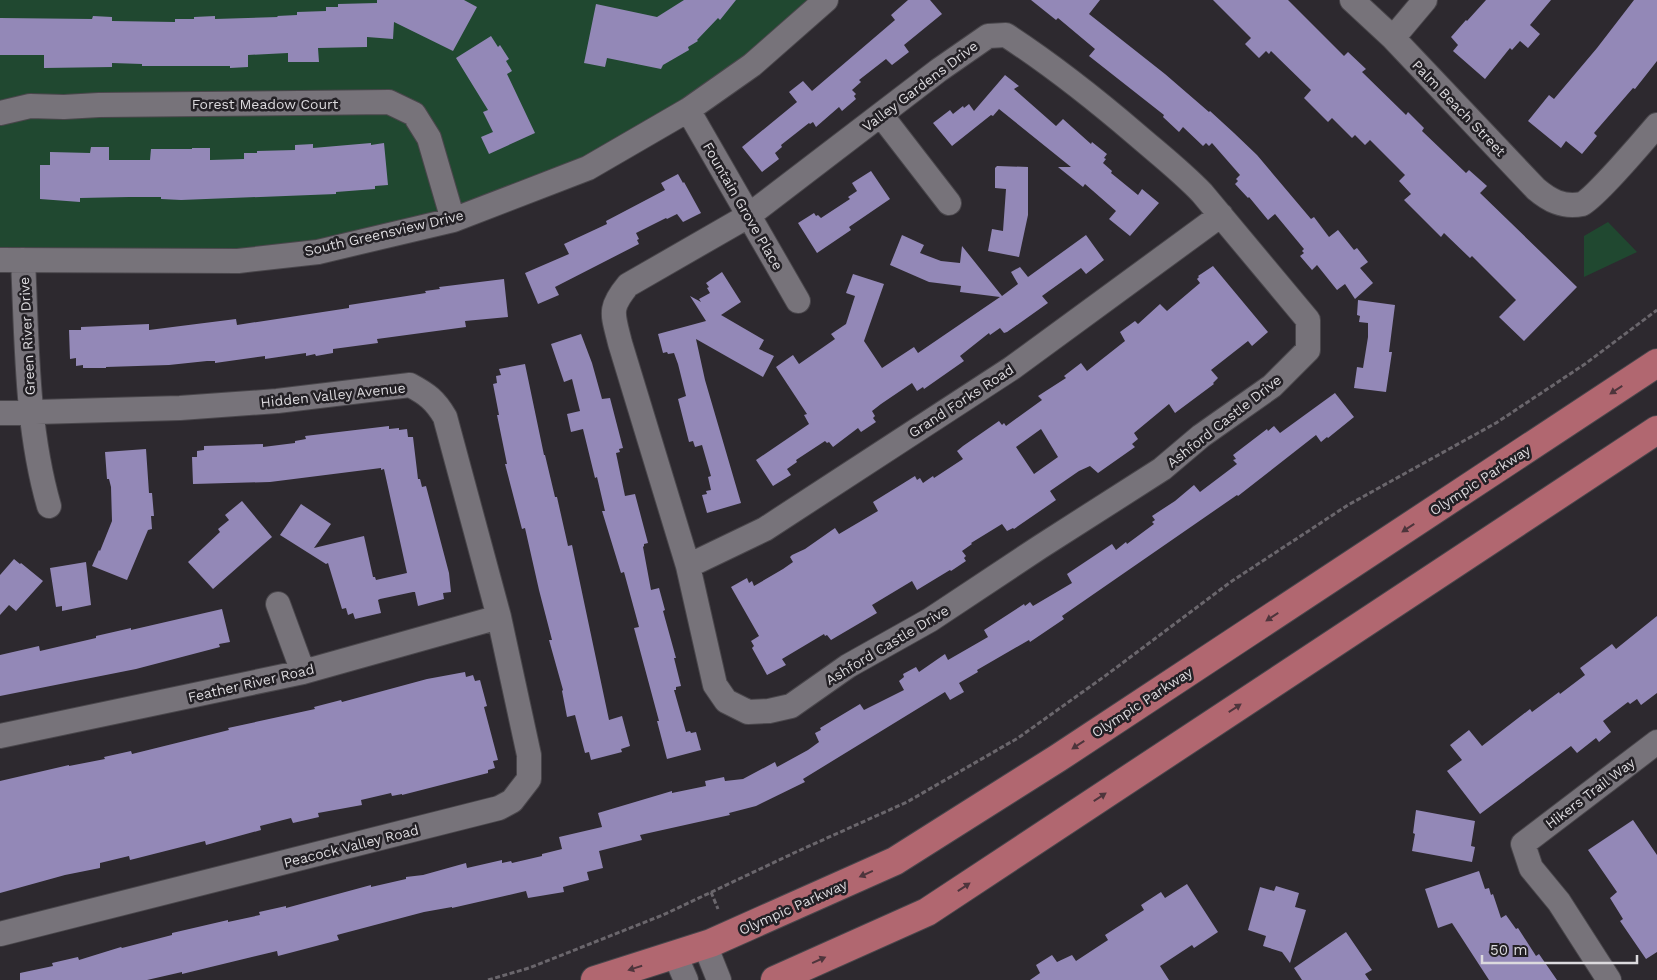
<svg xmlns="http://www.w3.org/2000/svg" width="1657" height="980" font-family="'Work Sans',sans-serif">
  <rect width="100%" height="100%" fill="#2d292f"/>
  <path fill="#204830" d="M0,0H826L588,167L335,248L0,262Z
    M1608,222L1637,252L1584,277V236Z"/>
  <path fill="#9388b7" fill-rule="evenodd" d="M377,0H464L477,7L453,51L394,22L393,39L367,37V47L318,48L319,62H288V53L248,55V67L230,68V66H142V64L112,63V67L44,68V55H0V18L92,19L93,16L112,17V21L175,22V19H194V17L215,16V19L278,17L277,16L297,15V12L326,11V7H338V4L377,3Z
    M684,0H736L720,20L718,18L697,40L698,41L688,47L689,50L663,65L661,69L607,58L605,67L584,63L596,4L657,17Z
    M908,0H930L942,14L904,45L909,52L892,65L886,59L859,80L861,82L852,90L856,94L854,96L856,99L842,111L839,107L816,127L813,122L810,124L809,123L781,145L782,147L775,153L779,159L762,172L742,147L797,102L789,92L803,81L812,91L895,20L891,15Z
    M1031,0H1100L1089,14L1165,74L1209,112L1210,111L1234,133L1257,155L1311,219L1314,217L1329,237L1338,230L1354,250L1357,248L1368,262L1360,268L1373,283L1355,299L1345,284L1337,290L1317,265L1312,270L1300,256L1304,253L1302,251L1304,249L1275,214L1268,220L1249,197L1248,198L1235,184L1238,181L1236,179L1240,175L1212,143L1209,146L1206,143L1203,146L1183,127L1179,132L1163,117L1164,115L1089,56L1095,49L1058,18L1056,20Z
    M1213,0H1288L1344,56L1348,52L1366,69L1362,72L1406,115L1408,112L1424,128L1422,131L1466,173L1469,170L1487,186L1480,193L1577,287L1524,341L1499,317L1516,300L1472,256L1470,258L1444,233L1441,237L1404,200L1411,194L1399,181L1405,175L1370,140L1365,145L1355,135L1352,138L1332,118L1328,122L1304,98L1311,90L1271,51L1269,54L1266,51L1259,58L1245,44L1251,38Z
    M1486,0H1551L1530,25L1540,34L1528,48L1520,41L1512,50L1510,48L1485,79L1453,51L1458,45L1451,37L1466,20L1467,21Z
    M1634,0H1657V61L1635,89L1633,88L1594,133L1597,136L1582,154L1566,141L1561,148L1528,121L1549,95L1554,99L1597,48Z
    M491,36L498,47L500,45L509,59L506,61L512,71L507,74L535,133L489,154L481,137L493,132L483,112L488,110L456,58Z
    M1005,75L1019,86L1014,89L1056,126L1063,119L1091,144L1092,142L1107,154L1104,158L1106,159L1103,163L1112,171L1111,173L1138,195L1142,189L1159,203L1130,236L1109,219L1116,211L1085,184L1083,187L1058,167H1071L999,109L993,116L991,115L952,146L933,123L950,110L953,114L963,106L964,108L969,104L974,111Z
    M371,143V145L384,143L388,185L375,186V189L336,192V194L181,200L161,199V197H129L80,198V202L40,199V165H50V152L90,153L91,147H109V160H150L151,149H192V148H210V160L244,159V153H257V151L295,150V145L313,144V148Z
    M997,166L1028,167V215L1019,257L988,251L992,229L1003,231L1006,189L995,188V168Z
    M871,171L890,199L849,227L851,230L817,253L798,223L814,213L816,216L818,215L821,218L850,199L848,197L857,191L852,183Z
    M678,174L683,183L684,182L701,213L683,222L677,214L667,219L666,218L636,233L639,239L637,240L639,244L555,287L559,295L538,304L525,273L569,254L564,244L607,224L606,221L665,190L661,183Z
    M902,235L924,245L920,253L941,261L960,263L962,246L1002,296L1018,284L1011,272L1020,267L1028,277L1086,235L1104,260L1086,274L1081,268L1042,296L1048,303L1007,332L1004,333L1000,328L990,335L989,333L960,356L964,361L924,389L923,387L917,391L912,383L881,404L872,411L875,416L873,418L876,422L861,432L858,428L833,447L829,442L827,443L825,441L796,460L797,462L787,469L791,475L773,486L756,460L809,424L804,415L807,414L776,367L793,355L799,364L835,339L831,334L846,324L855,296L846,293L853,274L884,284L864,341L882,368L914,347L918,353L1000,297L960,292L961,286L929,282L890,265Z
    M1213,266L1268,332L1252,346L1248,341L1211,370L1218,378L1213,383L1214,384L1175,413L1169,404L1134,433L1138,439L1132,444L1135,447L1098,473L1090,466L1079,471L1050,491L1056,500L1014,529L1013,528L1007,531L1002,524L971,543L972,544L962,551L966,556L964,558L966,561L951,571L950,570L917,590L912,581L872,605L877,613L831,640L827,635L825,636L824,634L782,659L786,665L767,675L752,648L754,646L751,641L759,636L731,587L747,578L749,583L752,581L754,586L783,569L793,562L790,557L792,555L805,549L835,528L839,534L878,511L873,502L915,476L917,480L920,478L923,483L933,476L934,478L963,459L957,451L963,446L999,421L1002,425L1004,423L1006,426L1042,400L1038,396L1066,378L1064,376L1081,363L1087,371L1125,341L1120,332L1135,321L1138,324L1160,304L1167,311L1200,283L1197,279L1199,277L1198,276ZM1041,429L1058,457L1034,474L1016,447Z
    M722,272L741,302L721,315L764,340L759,349L774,356L763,377L696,339L705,380L741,503L707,513L702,495L707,494L706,491L711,490L708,477L711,476L702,445L695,447L693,441L689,442L678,399L686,396L678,364L674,353L668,354L667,352L663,353L658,334L706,321L690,296L701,302L699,299L710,293L707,288L709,287L706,283Z
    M504,279L508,317L465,321L466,327L377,339L378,343L333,349V353L316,356L315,354L306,356V353L265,359V356L215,363V361H207L169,365L106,367V368H83V365L76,366V358L70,359L69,330H81V327L149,324V330L236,319L237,325L349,308V305L426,293L425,291L440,289L439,287Z
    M1358,300L1395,305L1389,352H1392L1386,392L1354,388L1357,367L1363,368L1368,337V323L1359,322L1360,316L1357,315Z
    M581,334L592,363L602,399L610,398L623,448L619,449L620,452L616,453L625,496L635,494L648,543L644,544V546L643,547L651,590L659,588L665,610L663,611L676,658H674L681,686L676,687V690H674L686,732L690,731L691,733L696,732L701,750L667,759L657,721H659L634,628L639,627L624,572L621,573L602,511H605L597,477L595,478L583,429L571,432L567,414L580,411L572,379L564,382L551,344Z
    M525,364L544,455H545L555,497H557L568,546L572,545L609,720L622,716L630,746L621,749L622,752L591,760L589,752L585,753L575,715L567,717L562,691L563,690L549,640H552L539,590L525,528L522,529L505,464H507L497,415H499L493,384L497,383L496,376L501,375L499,369Z
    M1335,393L1354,417L1328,438L1327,437L1321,442L1316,435L1238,496L1237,495L1062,616L1064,619L1030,642L1029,640L977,670L978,672L959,683L964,692L950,700L945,692L803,779L805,782L756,806L729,813L730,815L640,835L642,840L599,851L603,868L587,872L589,880L563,887L564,892L528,898L526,891L452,908V907L424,912L337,935L339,940L278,956L277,951L182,974V972L147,980H20V973L53,966L52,963L78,957L79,960L121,947L122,948L172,935V933L228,920V922L260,915L259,912L286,906V908L371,885V887L406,879V877L423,875L466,863L467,868L502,860V863L511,861L512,863L542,856V854L562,849L559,837L602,827L598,813L672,791V793L706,786L705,781L724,777L725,781L743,779L775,762L777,767L808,750L819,742L815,733L821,730L820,728L860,704L864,710L904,690L899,681L904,677L903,674L916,667L919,672L945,654L948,660L988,637L984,630L1024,604L1025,606L1030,602L1033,606L1072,583L1067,574L1112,544L1116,550L1126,542L1127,544L1154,524L1152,522L1155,520L1152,516L1175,501L1194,485L1200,492L1237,464L1233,460L1236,459L1233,455L1267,429L1268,431L1274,426L1280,433Z
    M389,426V429L399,428V430L407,429L408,437H413L418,479H420L422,487L426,486L449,573L451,592L443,593L444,599L418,606L415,592H413L380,599L378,600L381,613L355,619L353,613L348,615L346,608L342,609L328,563L326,564L280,535L301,504L331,524L314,548L364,536L373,577H375L376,580L407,573L384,469L381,470V468L270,482L193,484L192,457H197V451L204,450V446L263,444V447L295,443V441L306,439L305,436Z
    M146,449L149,493H152L154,516H151L152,529L148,530L127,580L92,566L99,550L100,551L112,521L111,487L109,479H107L105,452Z
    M242,501L272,537L213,589L188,562L220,532L218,529L229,520L225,515Z
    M14,559L20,564L21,563L43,581L16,611L9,605L0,615V575Z
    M86,562L91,605L62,611V606L56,607L50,568Z
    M222,609L230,642L219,644L220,647L136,669L0,696V655L39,646L40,651L96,638V636L131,628V630Z
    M1657,616V693L1641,705L1637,699L1630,704L1628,702L1603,721L1611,732L1599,742L1596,738L1577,753L1571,746L1480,814L1447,771L1462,760L1450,745L1469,730L1482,746L1530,709L1532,712L1559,692L1560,694L1585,675L1580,668L1612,644L1616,649Z
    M465,672L466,677L473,675L475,681L480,680L487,706L484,707L498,760L493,761L495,768L488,770V773L402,795V794L392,796L391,793L361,800L362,805L318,813L319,817L293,823L291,818L260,826L261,830L206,845L205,841L130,860L129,856L100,863V868L65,875L0,893V781L69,765V766L105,759L104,757L131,751L132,754L229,730L228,728L315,709L314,707L341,700L342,702L427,679Z
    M1416,810L1475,821L1471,846L1475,847L1472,862L1412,851L1415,834L1413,833Z
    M1633,820L1657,855V952L1646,959L1620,921L1623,919L1610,898L1617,892L1588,850Z
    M1479,871L1485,889L1489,888L1491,895L1493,894L1501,918L1506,915L1516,929L1518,928L1536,956L1539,954L1557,980H1489L1452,923L1438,928L1425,889Z
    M1187,884L1218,932L1194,948L1192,945L1160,966L1169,980H1030L1040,973L1036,965L1052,955L1057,962L1072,955L1076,961L1108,940L1105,935L1144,910L1141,905L1161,892L1165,898Z
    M1276,886L1299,893L1295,907L1306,910L1290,963L1282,952L1263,946L1266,936L1248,930L1260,887L1274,891Z
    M1346,932L1372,970L1365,974L1369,980H1302L1294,968Z"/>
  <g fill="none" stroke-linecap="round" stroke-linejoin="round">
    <defs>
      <path id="minor" d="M1352,0L1393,38L1536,189C1549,200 1563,208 1582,204C1592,201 1646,138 1657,125
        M1006,35C1052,65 1095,99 1137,135C1159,154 1182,172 1202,193L1308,320V350L1272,386L1201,436L1162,469L1040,547L930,620L848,666L791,706L769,711L748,712L726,701L715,685L688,566L620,343C613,314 608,309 628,285L748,216L939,70L988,36Z
        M1393,38L1425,0
        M688,110L798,301
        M0,113L30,106L64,107L99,105L389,102L414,114L429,138L453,220
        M881,115L949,203
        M0,260L238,261L318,252L453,220L588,168L688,110L752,65L826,0
        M23,260C27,342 26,426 49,506
        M0,413L180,408L277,401L410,385C427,394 435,400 445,417L499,617L529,755V779L512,801L499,808L0,934
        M688,566L765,529L1012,368L1221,215
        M278,604L303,672
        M0,736L303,672L499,617
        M705,945L719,980
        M675,955L686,980
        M1609,980L1559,902L1531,868L1523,844L1657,742"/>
      <path id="major" d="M595,980L711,943L895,861L1058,758L1657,363
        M775,980L927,912L1657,430"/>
    </defs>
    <use href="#minor" stroke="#49464b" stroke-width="26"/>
    <use href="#major" stroke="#49464b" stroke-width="30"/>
    <path stroke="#6a666c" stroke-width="3" stroke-dasharray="5 2.5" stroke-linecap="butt" d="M711,892L718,909
      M488,980L529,968L663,915L796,852L907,802L1018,738L1105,676L1232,581L1348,505L1496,423L1585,364L1657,310"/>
    <use href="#minor" stroke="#77737a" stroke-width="24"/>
    <use href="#major" stroke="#b16770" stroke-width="28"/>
  </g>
  <defs><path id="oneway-solid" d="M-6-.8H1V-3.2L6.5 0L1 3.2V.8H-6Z" transform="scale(1.25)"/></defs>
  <g fill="#4e353c">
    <use href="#oneway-solid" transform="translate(1616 390) rotate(147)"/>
    <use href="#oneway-solid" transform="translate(1408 528) rotate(147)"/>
    <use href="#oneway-solid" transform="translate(1272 617) rotate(147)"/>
    <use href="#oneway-solid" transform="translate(1235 708) rotate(-33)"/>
    <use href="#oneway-solid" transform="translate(1078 745) rotate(147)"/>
    <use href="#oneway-solid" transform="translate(1100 797) rotate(-33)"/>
    <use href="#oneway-solid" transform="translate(866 874) rotate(156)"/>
    <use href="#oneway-solid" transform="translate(964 887) rotate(-34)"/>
    <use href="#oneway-solid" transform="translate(819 960) rotate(-24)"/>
    <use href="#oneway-solid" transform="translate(635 968) rotate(163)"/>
  </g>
  <g text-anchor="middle" stroke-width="5" stroke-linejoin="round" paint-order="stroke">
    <g font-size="14" fill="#dcdade" stroke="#232025">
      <text transform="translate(920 86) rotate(-37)" y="5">Valley Gardens Drive</text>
      <text x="265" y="109">Forest Meadow Court</text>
      <text transform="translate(1459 108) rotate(46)" y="5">Palm Beach Street</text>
      <text transform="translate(743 206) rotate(60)" y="5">Fountain Grove Place</text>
      <text transform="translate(384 233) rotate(-13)" y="5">South Greensview Drive</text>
      <text transform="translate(27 336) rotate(-93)" y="5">Green River Drive</text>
      <text transform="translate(333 395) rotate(-6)" y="5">Hidden Valley Avenue</text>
      <text transform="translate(961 401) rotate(-33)" y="5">Grand Forks Road</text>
      <text transform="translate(1224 421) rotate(-38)" y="5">Ashford Castle Drive</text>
      <text transform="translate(1480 480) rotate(-33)" y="5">Olympic Parkway</text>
      <text transform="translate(887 645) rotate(-31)" y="5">Ashford Castle Drive</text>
      <text transform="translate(251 683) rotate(-13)" y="5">Feather River Road</text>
      <text transform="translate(1142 702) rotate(-33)" y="5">Olympic Parkway</text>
      <text transform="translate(1590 793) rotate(-37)" y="5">Hikers Trail Way</text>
      <text transform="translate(351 846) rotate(-14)" y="5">Peacock Valley Road</text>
      <text transform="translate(793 907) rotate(-24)" y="5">Olympic Parkway</text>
    </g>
  </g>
  <path d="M1482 955v8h155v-8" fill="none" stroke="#dcdade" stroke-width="2.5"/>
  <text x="1490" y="955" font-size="15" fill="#dcdade" stroke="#232025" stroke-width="4" paint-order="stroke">50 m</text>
</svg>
